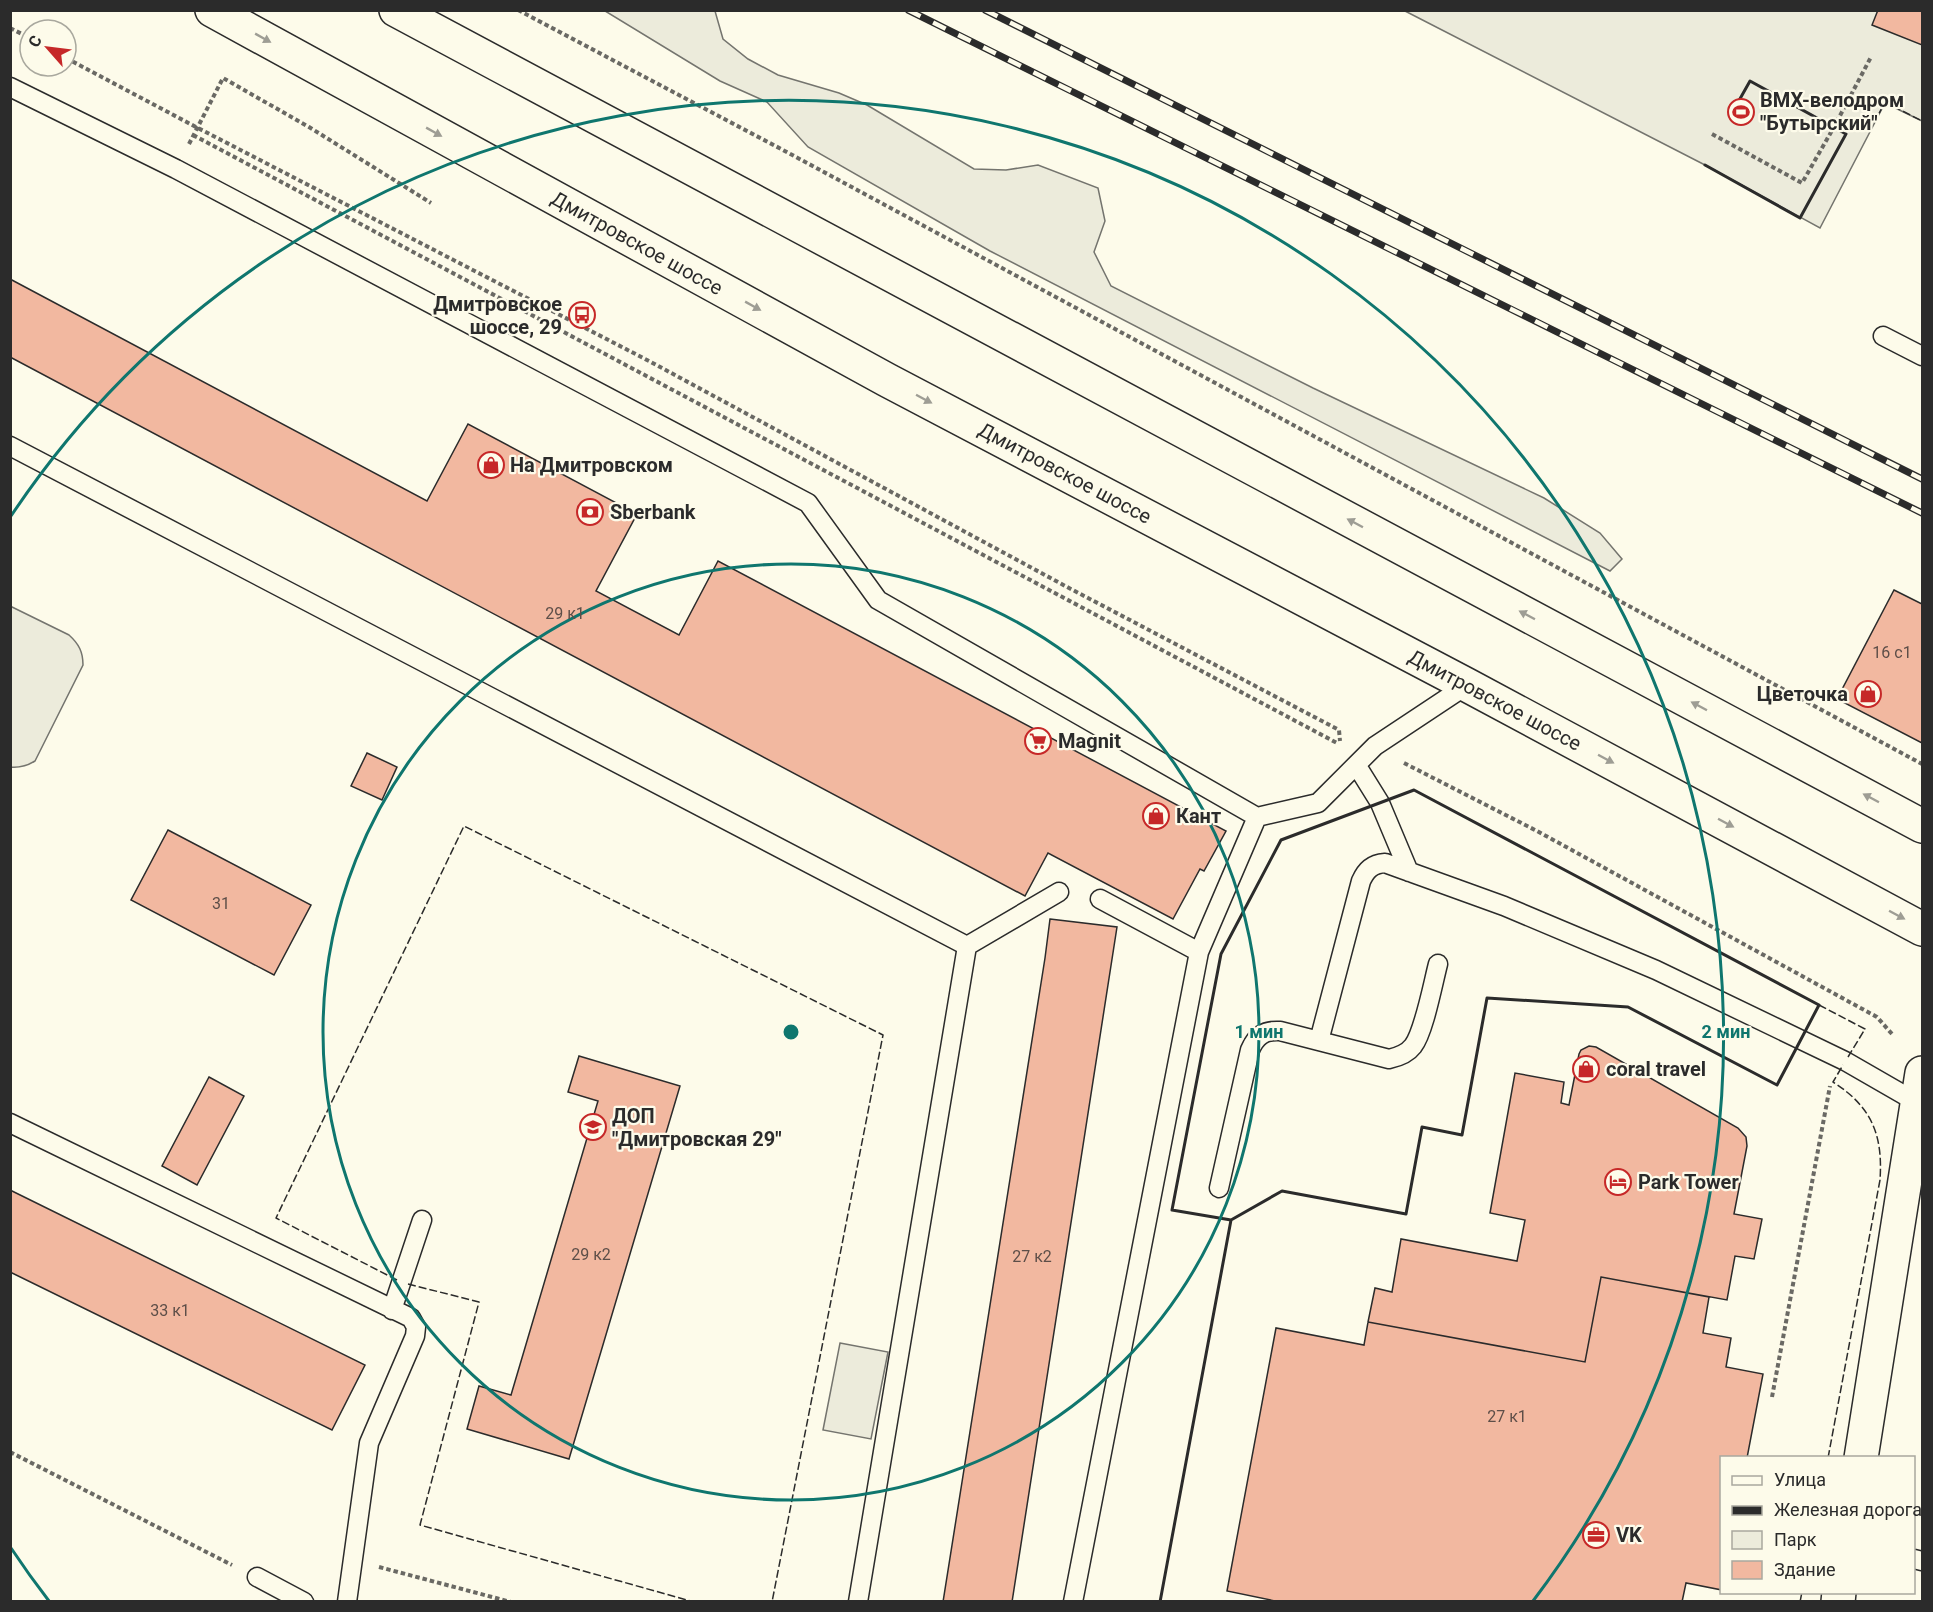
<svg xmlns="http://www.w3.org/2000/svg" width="1933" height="1612" font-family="Roboto,sans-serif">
  <rect width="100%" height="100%" fill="#fdfbea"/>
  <path fill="#ecebdb" stroke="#74746e" stroke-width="1.5" d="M605,11H715L723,39L748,59L778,75L839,93L867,105L974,169L1006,170L1038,165L1098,188L1105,221L1094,252L1111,286L1313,388L1544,498L1600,533L1622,559L1610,571L990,251L808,147L767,102L720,81Z
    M1405,11H1922V121L1885,103L1820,228L1705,165Z
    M10,606L69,635C79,644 83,652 83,665L35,761C27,766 20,768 10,767Z
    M840,1343L888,1352L871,1439L823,1430Z"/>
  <path fill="#f2b8a0" stroke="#2b2b2b" stroke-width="1.5" d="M1878,10H1922V45L1872,25Z
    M10,279L427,501L468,424L637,514L596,591L679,635L718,561L1226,831L1204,871L1200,869L1173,919L1048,853L1025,896L10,357Z
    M1894,590L1922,604V743L1837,699Z
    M367,753L397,767L382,800L351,786Z
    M168,830L311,905L274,975L131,900Z
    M1050,919L1117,927L1012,1602H943L1045,958Z
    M1589,1046L1596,1047L1738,1128L1746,1137L1747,1146L1734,1214L1762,1219L1754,1259L1735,1256L1727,1300L1601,1277L1585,1362L1368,1322L1375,1288L1392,1292L1401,1239L1517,1261L1525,1220L1490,1213L1515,1073L1564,1082L1561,1103L1569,1105L1579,1054L1581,1050Z
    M579,1056L680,1086L569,1459L467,1429L479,1386L511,1395L598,1101L568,1092Z
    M209,1077L244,1096L197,1185L162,1166Z
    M10,1190L365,1365L332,1430L10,1272Z
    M1601,1277L1709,1297L1703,1333L1731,1338L1726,1367L1763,1374L1747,1458H1722V1590L1686,1583L1682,1602H1280L1227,1591L1276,1328L1364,1345L1368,1322L1585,1362Z"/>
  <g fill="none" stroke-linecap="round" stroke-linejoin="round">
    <defs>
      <path id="service" d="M10,87L176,169L808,503L878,600L1257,817L1318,803L1375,746L1467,685
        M1883,336L1922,356
        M10,446L967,946L858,1602
        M1357,766L1380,803L1409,872
        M1100,899L1199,952
        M967,946L1059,892
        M1319,1041L1361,881C1366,870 1372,864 1385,863L1504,906L1656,970L1845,1061L1918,1103
        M10,1123L411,1318L416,1327L415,1336L369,1443L347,1602
        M1219,1188L1250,1050C1256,1036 1264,1030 1280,1031L1389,1059C1398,1057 1407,1054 1413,1046C1424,1032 1433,983 1438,964
        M392,1310L422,1220
        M1914,1559L1922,1561
        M257,1577L304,1602
        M1073,1602L1199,952L1257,817"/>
      <path id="tertiary" d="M1861,1458L1922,1073
        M1838,1602L1839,1592"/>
      <path id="primary" d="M212,10L887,380L1467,685L1922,929
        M396,10L1922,826"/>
    </defs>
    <use href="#service" stroke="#2b2b2b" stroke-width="21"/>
    <use href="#tertiary" stroke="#2b2b2b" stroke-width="36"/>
    <use href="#primary" stroke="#2b2b2b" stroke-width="36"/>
    <path stroke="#6a6964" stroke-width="4" stroke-dasharray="4.5 3" stroke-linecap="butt" d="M518,10L783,150L1922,764
      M10,28L30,38
      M66,58L196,127L649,361L1069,588L1339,730L1340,741
      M1712,134L1802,183L1834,127L1871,57
      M193,135L1337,743
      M189,144L223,78L309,127L431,203
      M1404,763L1537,831L1877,1017L1892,1034
      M1772,1397L1830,1086
      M10,1452L232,1565
      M379,1567L511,1602"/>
    <use href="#service" stroke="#fdfbea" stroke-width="18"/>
    <use href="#tertiary" stroke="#fdfbea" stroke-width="33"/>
    <use href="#primary" stroke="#fdfbea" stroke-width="33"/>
    <defs>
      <path id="rail" d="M908,10L1922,513
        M985,10L1922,479"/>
    </defs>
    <use href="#rail" stroke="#2b2b2b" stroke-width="7"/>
    <use href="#rail" stroke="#fdfbea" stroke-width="4.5" stroke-dasharray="14" stroke-linecap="butt"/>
    <path stroke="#2b2b2b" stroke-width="1.5" stroke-dasharray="8 3" stroke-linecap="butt" d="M1874,123L1885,102L1922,121
      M1819,1005L1865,1029L1848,1057
      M397,1280L276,1218L464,826L883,1035L772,1602
      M408,1284L479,1302L420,1525L694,1602
      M1828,1458L1880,1180C1883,1135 1872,1107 1833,1082L1843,1065
      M1800,1602L1802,1592"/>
    <path stroke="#2b2b2b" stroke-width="3" d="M1705,165L1800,218L1846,134L1750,81L1732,113
      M1414,790L1819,1005L1777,1085L1628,1007L1487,998L1462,1135L1422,1127L1406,1214L1282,1191L1231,1220L1172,1210L1221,954L1281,840Z
      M1160,1602L1231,1220"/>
  </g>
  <defs><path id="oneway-solid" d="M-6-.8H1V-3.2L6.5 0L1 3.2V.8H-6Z" transform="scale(1.5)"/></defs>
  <g fill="#9e9d94">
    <use href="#oneway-solid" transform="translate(263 38) rotate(29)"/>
    <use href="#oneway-solid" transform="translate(434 132) rotate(29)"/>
    <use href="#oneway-solid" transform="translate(753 306) rotate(29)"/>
    <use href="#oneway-solid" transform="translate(924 399) rotate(28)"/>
    <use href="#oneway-solid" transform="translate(1355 523) rotate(-152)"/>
    <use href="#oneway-solid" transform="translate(1527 615) rotate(-152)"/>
    <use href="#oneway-solid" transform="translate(1699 706) rotate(-152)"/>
    <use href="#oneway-solid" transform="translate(1606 759) rotate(28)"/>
    <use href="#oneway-solid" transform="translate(1871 798) rotate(-152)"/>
    <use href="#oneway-solid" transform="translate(1726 823) rotate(28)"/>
    <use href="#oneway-solid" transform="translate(1897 915) rotate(28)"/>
  </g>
  <g fill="none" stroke="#0f766e" stroke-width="3">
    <circle cx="791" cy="1032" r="468"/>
    <path d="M49 1601A935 935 0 0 1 11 1548M11 516A935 935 0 1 1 1533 1601"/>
  </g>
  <defs>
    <symbol id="stadium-ring" viewBox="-11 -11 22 22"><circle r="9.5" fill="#fdfbea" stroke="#c62828" stroke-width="1.5"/><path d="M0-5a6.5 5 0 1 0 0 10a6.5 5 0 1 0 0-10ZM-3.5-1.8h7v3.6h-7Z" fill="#c62828"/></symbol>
    <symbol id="bus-ring" viewBox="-11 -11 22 22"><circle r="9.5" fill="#fdfbea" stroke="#c62828" stroke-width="1.5"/><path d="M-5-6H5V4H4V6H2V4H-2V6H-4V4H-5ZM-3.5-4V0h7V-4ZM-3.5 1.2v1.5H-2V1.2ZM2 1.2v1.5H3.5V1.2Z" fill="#c62828"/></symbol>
    <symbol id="shop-ring" viewBox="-11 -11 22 22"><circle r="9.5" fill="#fdfbea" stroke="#c62828" stroke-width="1.5"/><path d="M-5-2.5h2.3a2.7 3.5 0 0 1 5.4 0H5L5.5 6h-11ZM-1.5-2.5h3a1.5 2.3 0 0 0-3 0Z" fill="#c62828"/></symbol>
    <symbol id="bank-ring" viewBox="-11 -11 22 22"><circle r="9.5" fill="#fdfbea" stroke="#c62828" stroke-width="1.5"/><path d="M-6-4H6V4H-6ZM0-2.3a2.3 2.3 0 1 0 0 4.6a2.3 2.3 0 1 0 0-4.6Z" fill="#c62828"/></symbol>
    <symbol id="supermarket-ring" viewBox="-11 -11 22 22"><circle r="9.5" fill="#fdfbea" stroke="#c62828" stroke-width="1.5"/><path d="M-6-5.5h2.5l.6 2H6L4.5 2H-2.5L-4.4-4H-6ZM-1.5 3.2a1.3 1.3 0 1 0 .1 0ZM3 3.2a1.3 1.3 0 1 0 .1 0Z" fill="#c62828"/></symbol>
    <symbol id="school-ring" viewBox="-11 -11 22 22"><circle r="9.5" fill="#fdfbea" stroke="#c62828" stroke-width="1.5"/><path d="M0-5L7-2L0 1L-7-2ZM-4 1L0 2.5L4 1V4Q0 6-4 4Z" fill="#c62828"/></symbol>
    <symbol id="hotel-ring" viewBox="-11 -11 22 22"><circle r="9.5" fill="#fdfbea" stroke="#c62828" stroke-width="1.5"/><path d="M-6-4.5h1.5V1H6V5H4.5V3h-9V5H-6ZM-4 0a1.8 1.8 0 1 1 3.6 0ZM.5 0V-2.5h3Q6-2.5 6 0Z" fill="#c62828"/></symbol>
    <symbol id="office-ring" viewBox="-11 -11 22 22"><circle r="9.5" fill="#fdfbea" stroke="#c62828" stroke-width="1.5"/><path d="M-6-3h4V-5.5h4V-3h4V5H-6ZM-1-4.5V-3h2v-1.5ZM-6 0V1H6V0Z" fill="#c62828"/></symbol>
  </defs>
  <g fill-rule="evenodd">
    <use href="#stadium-ring" x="1726" y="97" width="30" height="30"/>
    <use href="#bus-ring" x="567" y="300" width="30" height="30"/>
    <use href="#shop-ring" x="476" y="450" width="30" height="30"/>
    <use href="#bank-ring" x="575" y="497" width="30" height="30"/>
    <use href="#shop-ring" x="1853" y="679" width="30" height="30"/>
    <use href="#supermarket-ring" x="1023" y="726" width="30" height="30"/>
    <use href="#shop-ring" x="1141" y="801" width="30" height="30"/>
    <use href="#shop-ring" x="1571" y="1054" width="30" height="30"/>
    <use href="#school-ring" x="578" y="1112" width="30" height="30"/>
    <use href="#hotel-ring" x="1603" y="1167" width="30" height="30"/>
    <use href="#office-ring" x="1581" y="1520" width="30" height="30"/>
  </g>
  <g text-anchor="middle" stroke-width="4.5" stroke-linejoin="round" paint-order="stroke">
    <g font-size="16" fill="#5d4e48">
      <text x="565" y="619">29 к1</text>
      <text x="1892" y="658">16 с1</text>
      <text x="221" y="909">31</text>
      <text x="591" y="1260">29 к2</text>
      <text x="1032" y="1262">27 к2</text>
      <text x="170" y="1316">33 к1</text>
      <text x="1507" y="1422">27 к1</text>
    </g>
    <g font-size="20" font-weight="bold" fill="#2b2b2b" stroke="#fdfbea" text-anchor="start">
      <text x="1760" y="107">BMX-велодром<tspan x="1760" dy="23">"Бутырский"</tspan></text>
      <text x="562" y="311" text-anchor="end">Дмитровское<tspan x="562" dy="23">шоссе, 29</tspan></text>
      <text x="510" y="472">На Дмитровском</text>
      <text x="610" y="519">Sberbank</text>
      <text x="1848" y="701" text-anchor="end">Цветочка</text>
      <text x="1058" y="748">Magnit</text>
      <text x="1176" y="823">Кант</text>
      <text x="1606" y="1076">coral travel</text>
      <text x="612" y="1123">ДОП<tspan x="612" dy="23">"Дмитровская 29"</tspan></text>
      <text x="1638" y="1189">Park Tower</text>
      <text x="1616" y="1542">VK</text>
    </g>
    <g font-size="20" fill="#2b2b2b" stroke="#fdfbea">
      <text transform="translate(637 243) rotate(29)" y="7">Дмитровское шоссе</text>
      <text transform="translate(1065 473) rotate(28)" y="7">Дмитровское шоссе</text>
      <text transform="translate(1495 700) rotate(28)" y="7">Дмитровское шоссе</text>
    </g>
  </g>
  <circle cx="791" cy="1032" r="9" fill="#0f766e" stroke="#fdfbea" stroke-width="3"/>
  <g font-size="18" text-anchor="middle" font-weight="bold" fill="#0f766e" stroke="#fdfbea" stroke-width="4.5" stroke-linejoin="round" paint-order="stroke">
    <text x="1259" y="1038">1 мин</text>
    <text x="1726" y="1038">2 мин</text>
  </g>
  <rect width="1933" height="1612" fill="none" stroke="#2b2b2b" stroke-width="24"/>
  <rect x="1720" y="1456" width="195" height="138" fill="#fdfbea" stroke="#a9a89e" stroke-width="1.5"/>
  <rect x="1732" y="1476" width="30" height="9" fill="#fdfbea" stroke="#a9a89e" stroke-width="1.5"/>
  <text x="1774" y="1486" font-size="18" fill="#2b2b2b">Улица</text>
  <rect x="1732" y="1506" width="30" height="9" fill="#2b2b2b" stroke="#a9a89e" stroke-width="1.5"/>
  <text x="1774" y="1516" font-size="18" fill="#2b2b2b">Железная дорога</text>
  <rect x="1732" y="1531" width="30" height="18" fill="#ecebdb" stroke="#a9a89e" stroke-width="1.5"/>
  <text x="1774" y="1546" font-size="18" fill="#2b2b2b">Парк</text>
  <rect x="1732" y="1561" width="30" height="18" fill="#f2b8a0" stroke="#a9a89e" stroke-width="1.5"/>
  <text x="1774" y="1576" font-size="18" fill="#2b2b2b">Здание</text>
  <g transform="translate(48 48) rotate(298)"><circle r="28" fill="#fdfbea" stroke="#a9a89e" stroke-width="1.5"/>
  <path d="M0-4.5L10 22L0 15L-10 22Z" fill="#c62828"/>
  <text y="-9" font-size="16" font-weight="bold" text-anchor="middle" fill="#2b2b2b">С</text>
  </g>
</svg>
